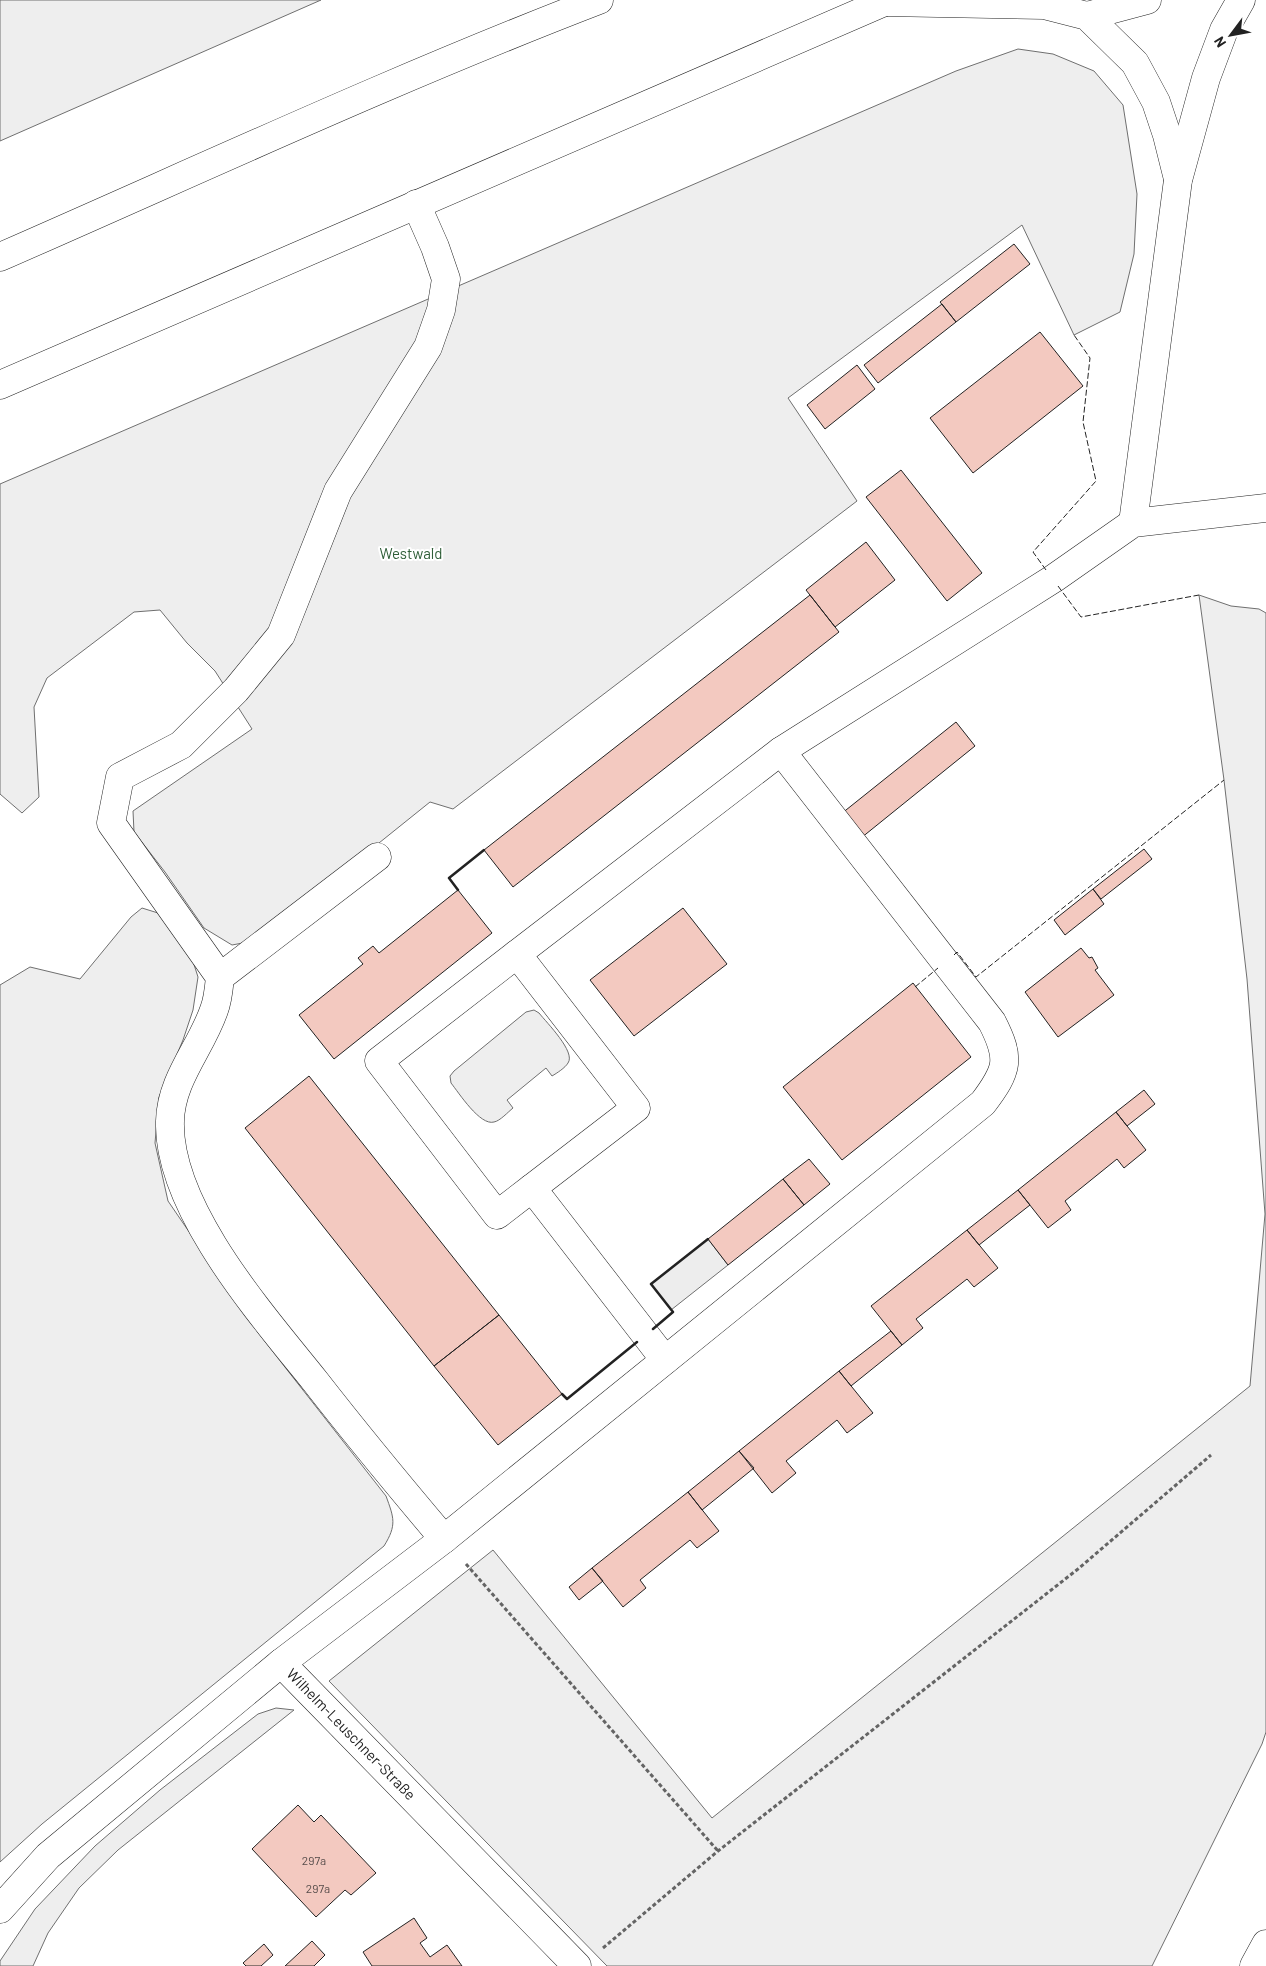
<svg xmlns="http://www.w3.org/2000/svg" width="1266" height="1966" font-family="Barlow,sans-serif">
  <rect width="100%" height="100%" fill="#fff"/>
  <path fill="#eee" stroke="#6f6f6f" d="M0,0H321L0,141Z
    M1018,49L1053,54L1094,71L1123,105L1137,194L1134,254L1120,312L1074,335L1022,225L788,398L857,501L453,809L430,802L318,892L248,942L232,945L204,928L165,872L134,832L133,811L252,729L215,671L187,643L160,610L134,612L47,678L34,707L39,797L22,813L0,794V484L956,71Z
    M1199,595L1231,606L1259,609L1266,613V1732L1262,1744L1152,1966H607L329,1681L493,1550L712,1818L1250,1386L1265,1214L1247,979L1224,780Z
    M142,908L158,913L190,952L198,977L193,1010L183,1040L159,1097L155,1143L168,1201L259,1334L386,1496C394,1518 397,1525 384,1546L42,1824L0,1862V985L30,967L80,979L131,917Z
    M534,1010L539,1013C547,1023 576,1052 568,1063C565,1068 557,1073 552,1076L546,1068L507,1100L513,1108C508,1112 500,1121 494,1122C480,1126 459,1093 451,1083L450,1076L454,1071L526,1012Z
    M276,1708L294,1710L118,1850L79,1888L48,1933L33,1966H0V1961L35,1909L95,1846L160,1790L258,1714Z"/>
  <path fill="#ededed" stroke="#6f6f6f" d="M708,1239L728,1265L671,1310L651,1284Z"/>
  <path fill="#f3c9c0" stroke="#222" d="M1014,244L1030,264L956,322L940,302Z
    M942,304L956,322L878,383L864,365Z
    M1040,332L1083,386L973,473L930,418Z
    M857,365L875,389L825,429L807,405Z
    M901,470L982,573L947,601L866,497Z
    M866,542L895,580L835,627L806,590Z
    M810,595L839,632L513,887L484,850Z
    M956,722L975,746L861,838L841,814Z
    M1144,849L1152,859L1101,899L1093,889Z
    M1093,889L1104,904L1065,935L1054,920Z
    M458,890L492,933L334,1059L299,1015L363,964L358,958L373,946L379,953Z
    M683,908L727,964L634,1036L590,980Z
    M1081,948L1089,958L1092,957L1098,968L1095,970L1114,995L1058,1037L1025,992Z
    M913,983L971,1057L842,1160L783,1087Z
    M309,1076L499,1315L434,1366L245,1128Z
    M1144,1090L1155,1104L1127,1126L1116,1112Z
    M1116,1112L1146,1150L1124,1168L1117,1159L1065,1201L1071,1210L1048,1228L1018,1190Z
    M809,1159L830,1184L804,1205L783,1179Z
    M783,1179L804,1205L728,1265L708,1239Z
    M1018,1190L1030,1205L979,1245L967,1230Z
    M967,1230L998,1268L974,1287L967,1279L916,1319L923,1328L902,1345L871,1306Z
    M499,1315L562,1394L498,1445L434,1366Z
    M891,1331L902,1345L851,1386L839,1371Z
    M839,1371L873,1413L847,1433L837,1420L786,1461L796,1473L772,1493L739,1451Z
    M739,1451L754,1468L702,1510L688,1492Z
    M688,1492L719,1531L697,1548L690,1540L640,1580L646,1588L623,1607L592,1568Z
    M592,1568L603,1581L579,1600L569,1587Z
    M298,1805L314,1822L321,1815L376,1873L351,1895L345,1890L316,1917L252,1849Z
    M414,1918L427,1938L420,1943L430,1957L447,1945L462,1966H372L363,1952Z
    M312,1941L325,1955L314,1966H285Z
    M264,1944L273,1955L261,1966H246L243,1963Z"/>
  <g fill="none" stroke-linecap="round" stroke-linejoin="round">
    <defs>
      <g id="minor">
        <path d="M884,2L1044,5L1087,16L1135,63L1156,102L1167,135L1178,179"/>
        <path d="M1087,16L1147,0"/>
        <path d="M416,204L435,247L446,279L441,310L428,347L338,491L281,635L236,690L181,745L120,777L111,823L220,977C219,987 218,1000 214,1010C201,1048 171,1079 170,1121C167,1208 263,1316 315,1381C357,1435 400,1487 444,1539"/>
        <path d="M1133,523L1178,180L1206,78L1224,30L1241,0"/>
        <path d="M517,954L379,1061L497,1215L532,1188"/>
        <path d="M220,977L377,857"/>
        <path d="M665,1360L532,1188L636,1108L517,954L781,751L1053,579L1133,523L1266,508"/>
        <path id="s1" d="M281,1663L577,1966"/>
        <path d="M0,1909L48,1856L281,1663L444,1539L983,1103C1008,1070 1011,1059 992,1022L781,751"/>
      </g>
      <path id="highway" d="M0,257C199,170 396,78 599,0
        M0,385L889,0
        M1254,1966L1266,1944"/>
    </defs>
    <use href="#minor" stroke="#222" stroke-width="29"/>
    <use href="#highway" stroke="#222" stroke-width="29"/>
    <path stroke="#646464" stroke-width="3" stroke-dasharray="4 2.5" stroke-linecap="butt" d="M466,1564L718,1851
      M603,1948L718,1851L1078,1569L1211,1455"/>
    <use href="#minor" stroke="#fff" stroke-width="28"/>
    <use href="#highway" stroke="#fff" stroke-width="28"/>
    <path stroke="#222" stroke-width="1" stroke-dasharray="6 2.5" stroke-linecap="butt" d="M1046,570L1033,552L1096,481L1083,422L1090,358L1074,335
      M1058,586L1081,617L1199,595
      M954,955L957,952L976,977L1224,780
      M915,987L938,968"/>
    <path stroke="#222" stroke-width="2.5" d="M458,890L449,878L484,850
      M653,1329L673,1312L651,1284L708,1239
      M562,1394L567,1399L637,1342"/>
  </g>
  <g text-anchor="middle" stroke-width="4" stroke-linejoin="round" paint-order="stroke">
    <g font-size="12" fill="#564c4a">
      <text x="314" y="1865">297a</text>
      <text x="318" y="1893">297a</text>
    </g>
    <g font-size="15" fill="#2f5e38" stroke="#fff">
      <text x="411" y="559">Westwald</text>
    </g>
    <g font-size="15" fill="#222" stroke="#fff">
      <text dy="5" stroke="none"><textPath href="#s1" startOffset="100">Wilhelm-Leuschner-Straße</textPath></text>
    </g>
  </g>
  <g transform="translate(1231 35) rotate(238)" stroke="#ffffff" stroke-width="4" paint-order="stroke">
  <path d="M0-4L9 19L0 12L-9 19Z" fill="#222222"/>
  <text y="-8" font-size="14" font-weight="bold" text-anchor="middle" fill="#222222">N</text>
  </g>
</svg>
